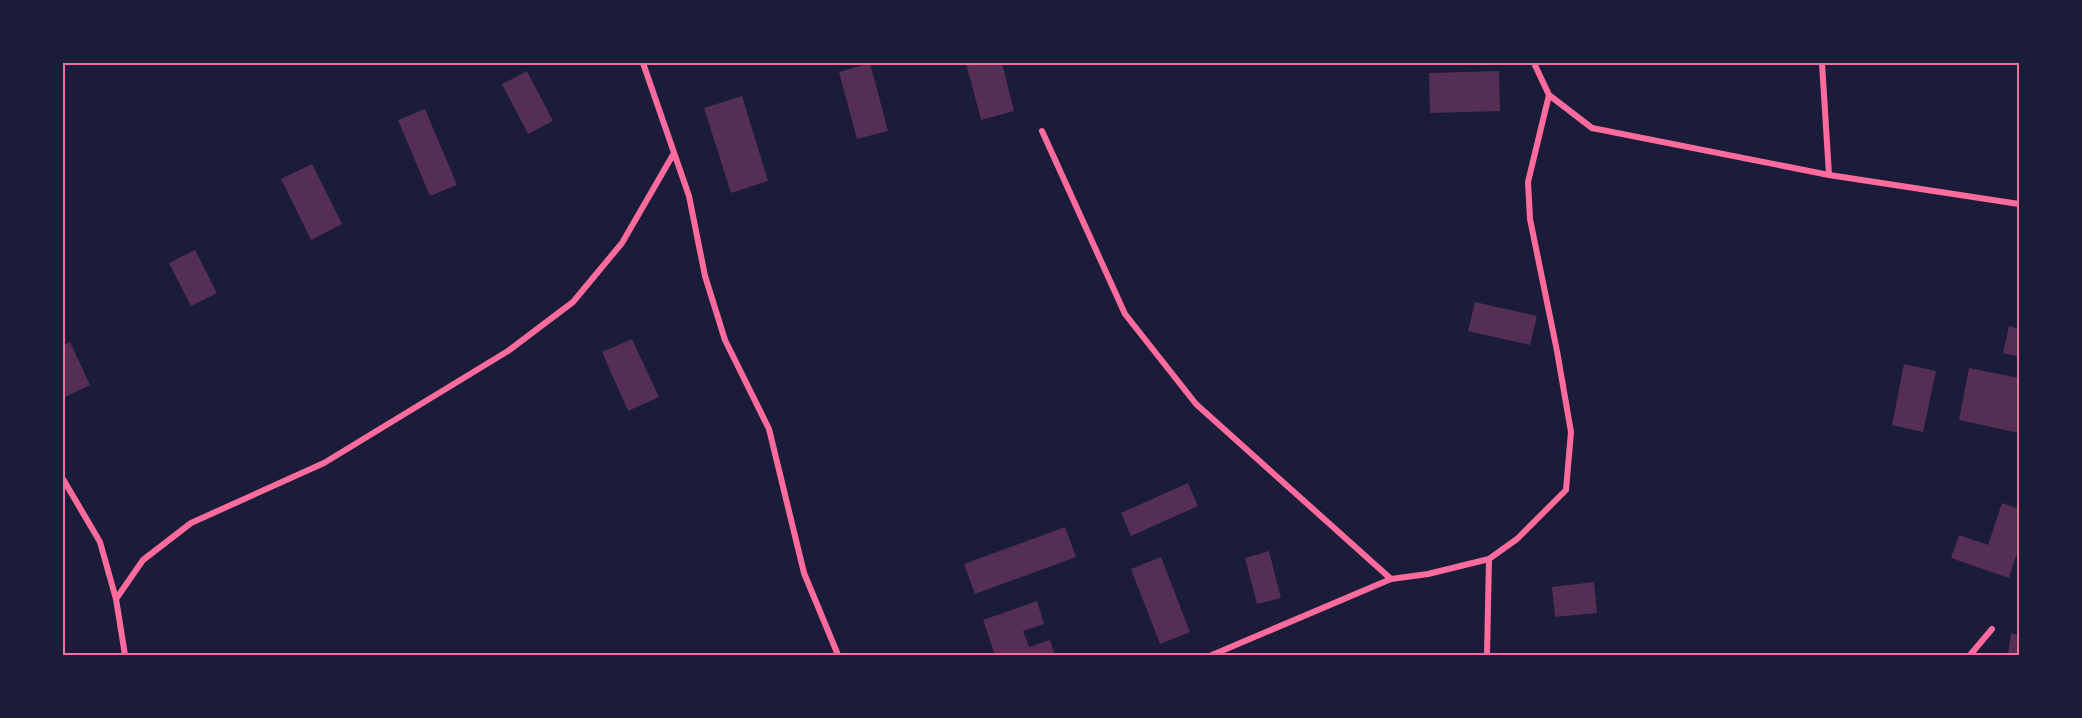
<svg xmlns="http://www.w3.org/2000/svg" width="2082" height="718" font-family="Mulish,sans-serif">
  <rect width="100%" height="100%" fill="#1b1b3a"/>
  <path fill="#542f53" d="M870,63L888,131L857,139L839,72Z
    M966,63H1002L1014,111L981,120Z
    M527,71L553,121L528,134L502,84Z
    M1499,71L1500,111L1430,113L1429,73Z
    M742,96L768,181L731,193L704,108Z
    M425,109L457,185L430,196L398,120Z
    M312,164L342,224L311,240L281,179Z
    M195,250L217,293L191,306L169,263Z
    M1475,302L1537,316L1530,345L1468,331Z
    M2009,326L2019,329V357L2003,353Z
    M632,339L659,397L628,411L602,352Z
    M70,342L90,385L63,398V345Z
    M1904,364L1936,371L1923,432L1892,425Z
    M1969,368L2019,378V433L1959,420Z
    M1188,483L1198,506L1131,536L1121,513Z
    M2002,503L2019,509V547L2009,578L1951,558L1959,535L1988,545Z
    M1065,527L1076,557L975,594L964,564Z
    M1269,551L1281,598L1257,604L1245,558Z
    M1161,557L1190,632L1160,644L1131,569Z
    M1594,582L1597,613L1555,617L1552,587Z
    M1037,601L1044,624L1023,631L1029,647L1050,640L1055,655H995L983,620Z
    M2011,633L2019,635V655H2008Z"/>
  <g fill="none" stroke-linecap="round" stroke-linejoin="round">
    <path stroke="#ff6b9d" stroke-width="6" d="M643,63L689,196L705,276L725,340L769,429L804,573L838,655
      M1534,63L1549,95L1592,128L1829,175L2019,204
      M1822,63L1829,175
      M1042,131L1125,314L1196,404L1391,579
      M63,479L100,542L116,599L125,655
      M116,599L143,560L191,523L324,463L508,351L573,302L622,243L674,153
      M1212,655L1391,579L1428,574L1489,559
      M1487,655L1489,559L1517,539L1566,490L1571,432L1557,351L1530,219L1528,182L1549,95
      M1970,655L1992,629"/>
  </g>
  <rect width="2082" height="718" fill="none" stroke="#1b1b3a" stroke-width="129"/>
  <rect x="64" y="64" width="1954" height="590" fill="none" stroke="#ff6b9d" stroke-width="2"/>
</svg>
